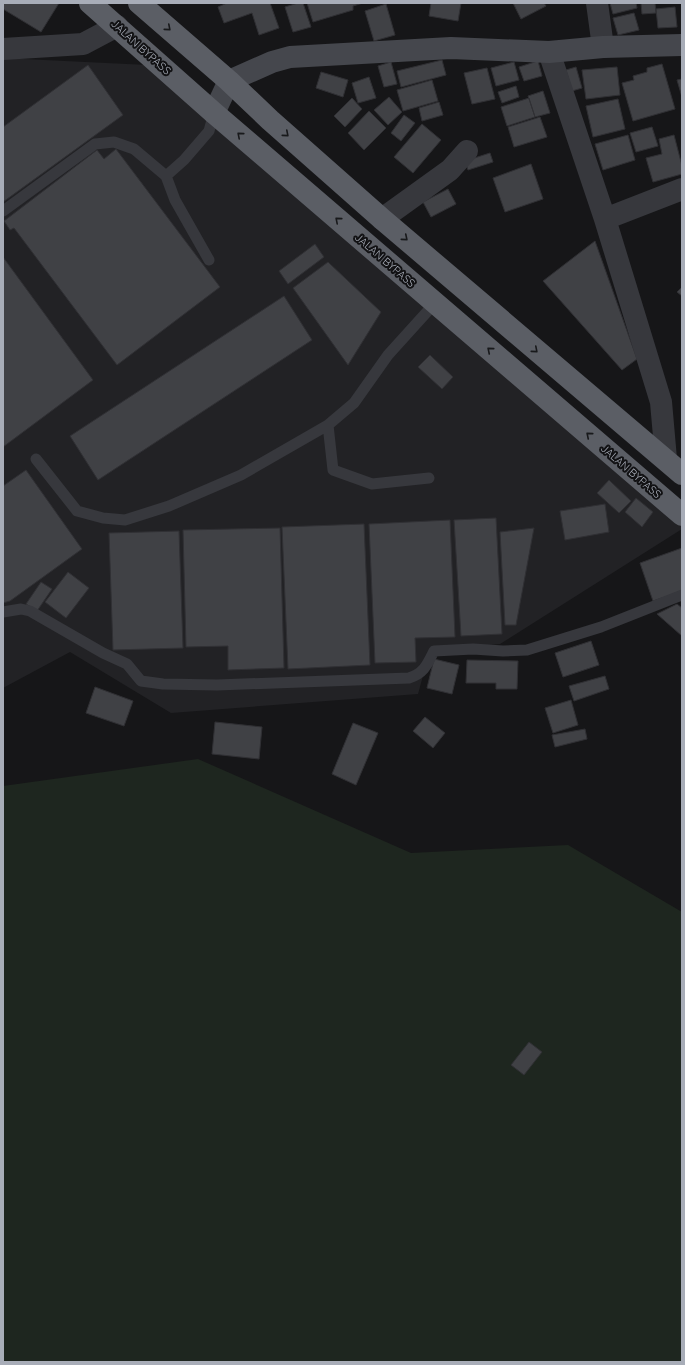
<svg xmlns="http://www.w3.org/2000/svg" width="685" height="1365" font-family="Quicksand,sans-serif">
  <rect width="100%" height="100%" fill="#161618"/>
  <path fill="#222225" d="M3,58L168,66L682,506V529L500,644L430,650L418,694L171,713L70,652L3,688Z"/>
  <path fill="#1e261f" d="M198,759L411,853L568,845L682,912V1362H3V786Z"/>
  <path fill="#404145" stroke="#303034" d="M3,3H59L41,32L3,9Z
    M227,3H270L279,28L259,35L252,13L224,23L218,7Z
    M298,3H303L311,27L293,32L285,7Z
    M307,3H363L353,6V10L313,22Z
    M431,3H461L458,21L429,16Z
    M513,3H544L546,6L521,19Z
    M610,3H636L637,8L613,14Z
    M641,3H655L656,13L642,14Z
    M386,4L395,35L374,41L365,11Z
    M675,7L677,27L658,28L656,9Z
    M634,13L639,30L618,35L613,18Z
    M442,60L446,75L401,87L397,71Z
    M538,61L542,76L524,81L519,67Z
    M391,62L397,84L384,87L378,66Z
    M514,62L519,80L496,86L491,68Z
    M662,64L675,109L633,121L622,83L634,80L633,76L647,72V68Z
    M88,65L123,115L3,202V127Z
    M576,67L582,88L572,91L566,70Z
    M617,67L620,95L586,99L582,70Z
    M487,68L495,99L472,104L464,73Z
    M321,72L348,80L343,97L316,88Z
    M369,77L376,98L358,103L352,83Z
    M682,79V97L677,80Z
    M432,80L438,101L403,111L397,90Z
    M516,86L519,97L502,103L498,92Z
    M543,91L550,113L535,117L528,96Z
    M389,97L402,112L388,125L374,110Z
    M352,98L362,109L345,127L334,116Z
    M529,98L535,117L507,126L501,107Z
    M618,99L625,129L593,137L586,106Z
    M439,102L443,115L422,121L419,108Z
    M369,111L386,128L364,150L348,133Z
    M404,115L415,123L401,141L391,133Z
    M540,117L547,137L514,147L508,127Z
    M422,124L441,140L413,173L394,157Z
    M652,127L658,146L636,152L630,133Z
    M628,135L635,160L603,170L595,144Z
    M674,135L682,166V174L653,182L646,158L662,154L659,139Z
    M116,149L220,287L117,365L14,228L10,230L4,221L97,150L104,159Z
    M490,153L493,162L468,170L465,161Z
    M531,164L543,199L505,212L493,178Z
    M448,189L456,204L431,217L423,202Z
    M595,241L637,359L622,370L543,281Z
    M315,244L324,257L288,284L279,271Z
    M3,257L93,380L3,447Z
    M328,262L381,312L348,365L293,288Z
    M682,287V296L677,292Z
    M284,296L312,340L98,480L70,436Z
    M430,355L453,377L442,389L418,367Z
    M26,470L82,549L10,601L3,603V486Z
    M609,480L631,501L619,513L597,493Z
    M636,498L653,512L642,527L625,512Z
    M605,504L609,532L565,540L560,511Z
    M496,518L502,634L461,636L454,520Z
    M450,520L455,637L415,638L416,662L375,663L369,524Z
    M364,524L370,665L288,669L282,527Z
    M280,528L284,668L228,670V646L186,647L183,530Z
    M534,528L516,625H505L500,532Z
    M179,531L183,648L113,650L109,533Z
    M682,548V591L653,601L640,563Z
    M68,572L89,588L66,618L45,602Z
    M41,582L52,589L37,611L26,604Z
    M677,604L682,608V636L657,614Z
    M591,641L599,665L563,677L555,653Z
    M434,659L459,665L452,694L427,688Z
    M467,660L518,661L517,689H496V683H466Z
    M605,676L609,689L574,701L569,686Z
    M95,687L133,701L124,726L86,713Z
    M571,700L578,725L553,733L545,708Z
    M425,717L445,733L433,748L413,731Z
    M215,722L262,727L259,759L212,754Z
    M353,723L378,733L356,785L332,774Z
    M585,729L587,739L555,747L552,735Z
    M529,1042L542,1052L524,1075L511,1065Z"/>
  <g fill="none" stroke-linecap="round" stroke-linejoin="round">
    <path stroke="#37383d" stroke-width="11" d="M166,176L175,200L209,260
      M3,211L95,144L114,142L134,149L166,176L184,160L209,131L214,113
      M328,425L333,470L372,484L429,478
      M36,459L77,511L103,518L125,520L169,506L241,475L328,425L354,403L388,355L435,303
      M3,612L21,609L30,611L103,653L127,664L141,681L163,684L217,685L409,678C424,673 427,665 434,651L473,649L503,651L527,650L601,627L682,595"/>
    <path stroke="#37383d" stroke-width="22" d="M597,3L603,47
      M3,49L83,44L117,26
      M549,52L605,219L661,402L666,459
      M382,219L450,170L467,151
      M605,219L682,189"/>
    <path stroke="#45474d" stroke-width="22" d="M214,113L229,81L272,62L290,57L451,48L549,52L603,47L682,45"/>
    <path stroke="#5b5e65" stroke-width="22" d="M90,3L214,113L682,515
      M139,3L229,81L270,120L382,219L682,474"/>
  </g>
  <defs><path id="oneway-chevron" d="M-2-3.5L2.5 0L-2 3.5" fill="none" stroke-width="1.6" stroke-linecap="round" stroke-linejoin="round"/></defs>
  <g stroke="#18191b">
    <use href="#oneway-chevron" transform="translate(168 28) rotate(41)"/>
    <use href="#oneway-chevron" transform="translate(286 134) rotate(41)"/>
    <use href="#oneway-chevron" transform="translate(240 135) rotate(-139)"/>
    <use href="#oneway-chevron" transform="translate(338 220) rotate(-139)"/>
    <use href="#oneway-chevron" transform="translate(405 238) rotate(40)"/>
    <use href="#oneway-chevron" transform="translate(490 350) rotate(-140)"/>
    <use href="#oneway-chevron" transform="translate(535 350) rotate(41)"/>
    <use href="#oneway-chevron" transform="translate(589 435) rotate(-140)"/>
  </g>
  <g text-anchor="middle" stroke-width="4" stroke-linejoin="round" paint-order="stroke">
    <g font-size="11" fill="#a8adb8" stroke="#111113">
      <text transform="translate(141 47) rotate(42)" y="4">JALAN BYPASS</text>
      <text transform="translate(385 260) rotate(41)" y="4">JALAN BYPASS</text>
      <text transform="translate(631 471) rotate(41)" y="4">JALAN BYPASS</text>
    </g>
  </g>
  <rect width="685" height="1365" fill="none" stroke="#a8adb8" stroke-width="8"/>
</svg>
